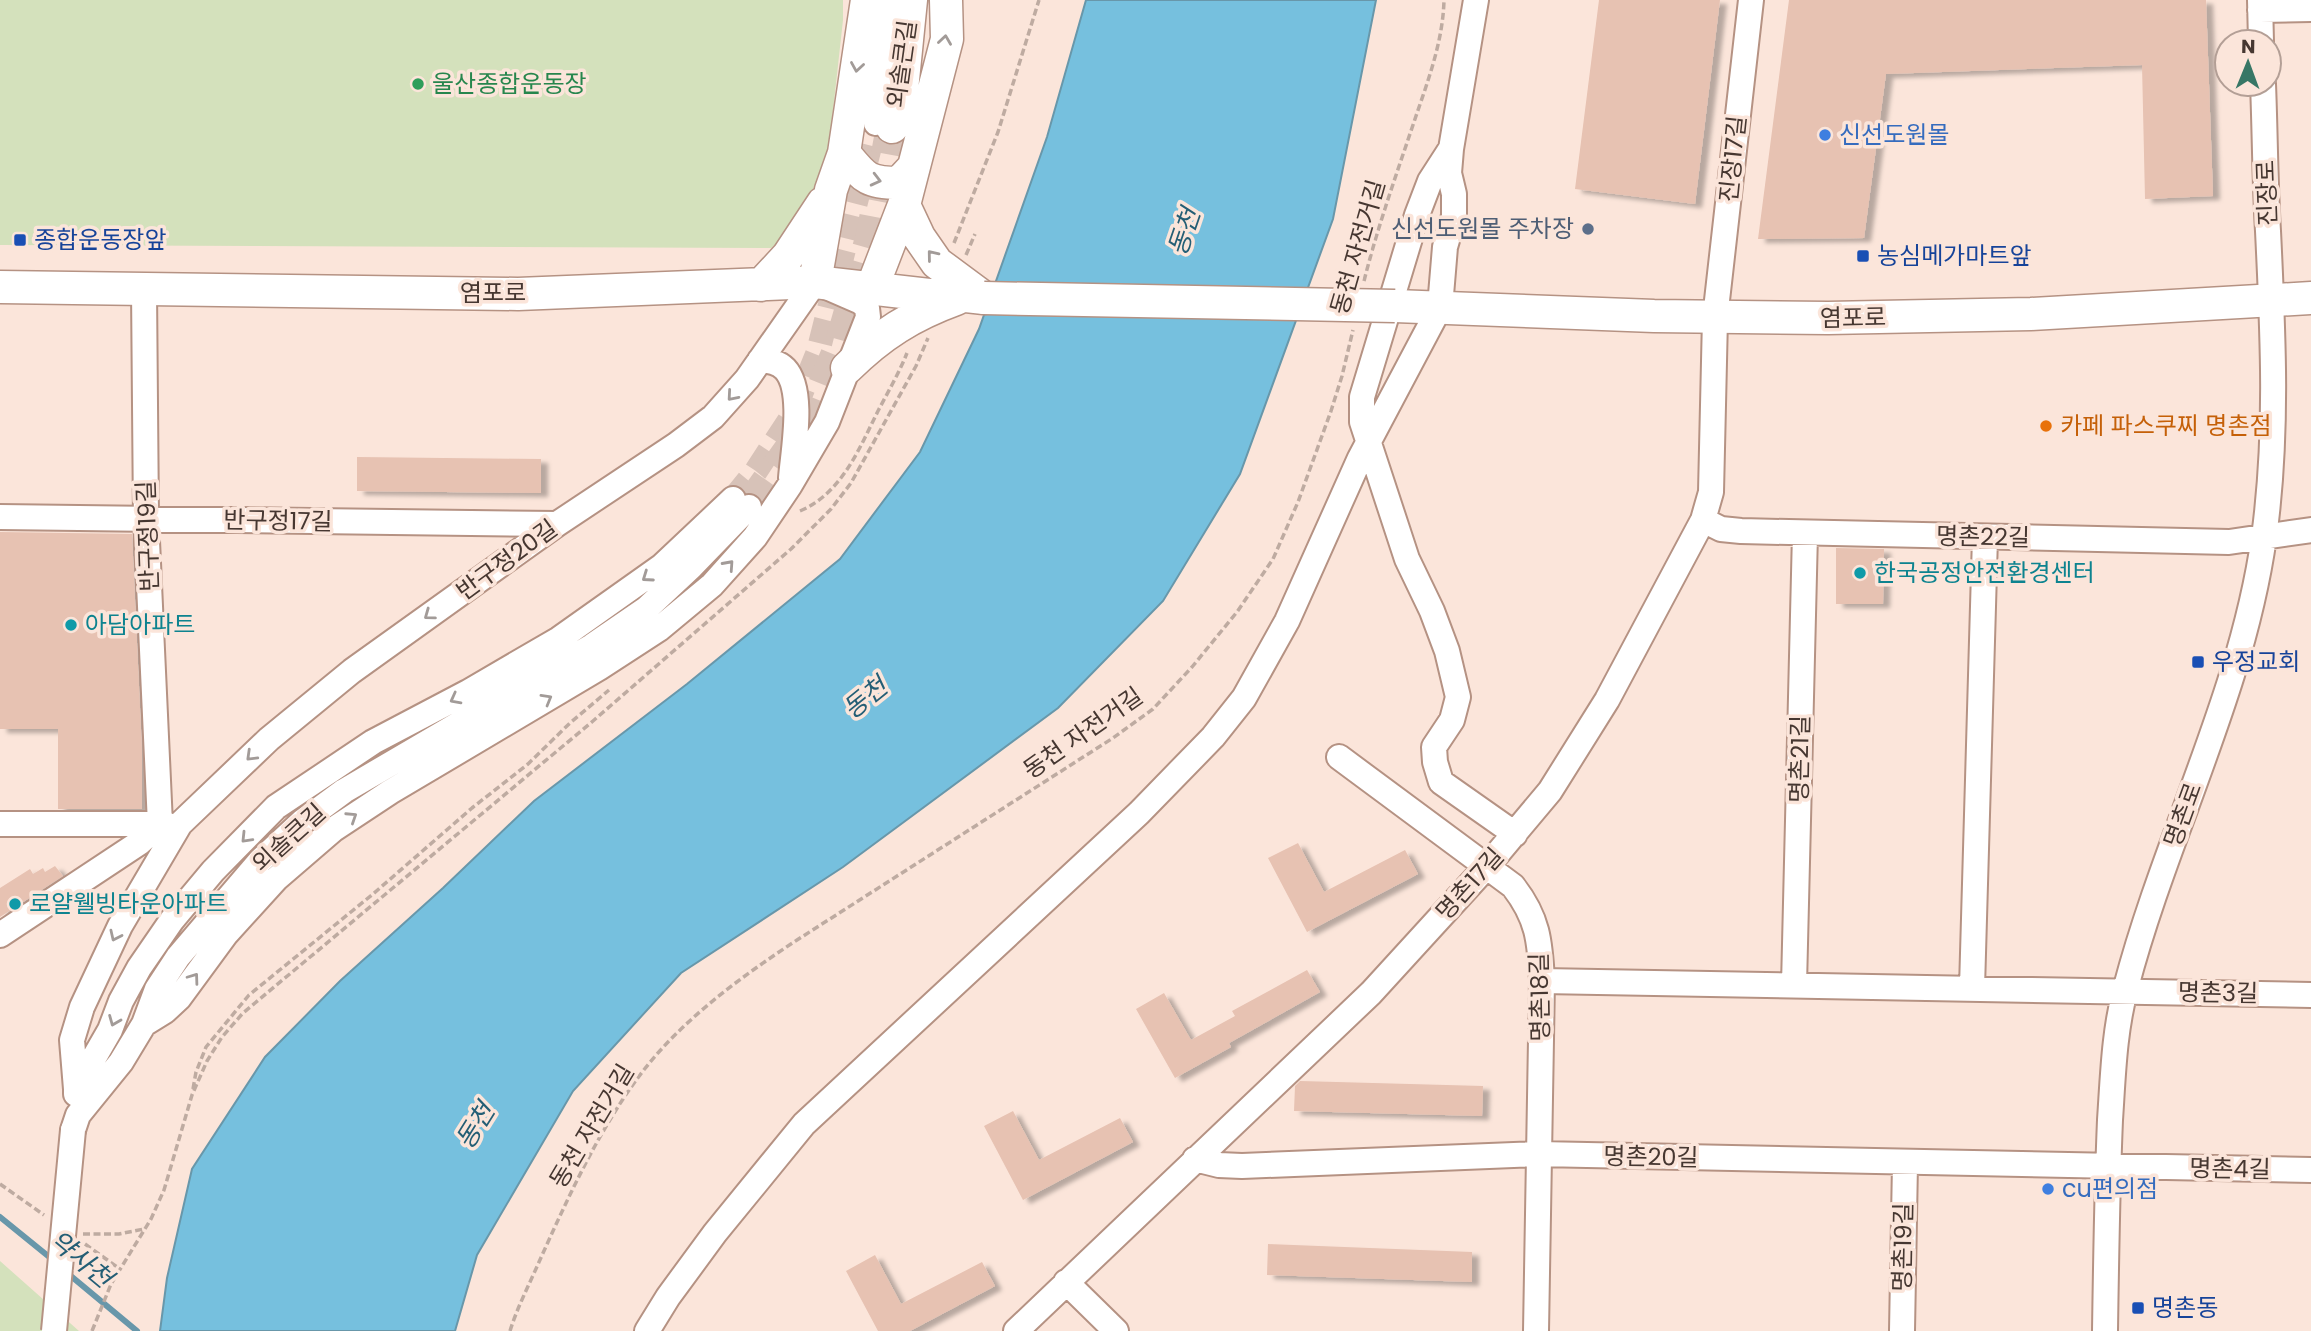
<svg xmlns="http://www.w3.org/2000/svg" width="2311" height="1331" font-family="Poppins,'Noto Sans KR',sans-serif">
  <defs>
    <filter id="shadow"><feDropShadow dx="7" dy="4" stdDeviation="2" flood-color="#0004"/></filter>
  </defs>
  <rect width="100%" height="100%" fill="#fbe5da"/>
  <path fill="#d4e1bc" d="M0,0H843V20L829,147L816,189L788,235L771,248L0,245Z
    M0,1261L79,1331H0Z"/>
  <path fill="#76c0de" stroke="#6897aa" stroke-width="2" d="M1086,0H1376L1333,219L1240,474L1163,601L1058,708L843,867L681,973L573,1091L477,1255L455,1331H160L167,1278L192,1169L265,1057L340,981L443,888L534,801L687,684L840,559L920,452L979,329L1047,137Z"/>
  <g fill="none" stroke-linecap="round" stroke-linejoin="round">
    <path stroke="#6897aa" stroke-width="6" d="M0,1217L53,1260
      M66,1272L137,1331"/>
  </g>
  <path fill="#e7c2b2" filter="url(#shadow)" d="M1599,0H1720L1695,204L1575,189Z
    M1789,0H2206L2213,196L2145,199L2142,65L1886,74L1864,238L1758,239Z
    M357,457L541,459V493L357,491Z
    M0,532L132,534L142,751V809H58V729H0Z
    M1836,548L1884,549L1883,604H1836Z
    M1298,843L1324,892L1405,850L1418,874L1307,932L1268,858Z
    M55,866L63,876L0,917V888L30,869L33,874L43,868L45,872Z
    M1307,970L1320,992L1229,1043L1231,1047L1175,1078L1136,1009L1164,993L1191,1040L1235,1016L1232,1011Z
    M1300,1081L1483,1086L1482,1116L1294,1111L1295,1086Z
    M1013,1111L1039,1160L1120,1118L1133,1142L1023,1200L984,1126Z
    M1268,1244L1472,1252V1282L1267,1275Z
    M875,1255L901,1304L982,1262L995,1286L910,1331H878L846,1271Z"/>
  <g fill="none" stroke-linecap="round" stroke-linejoin="round">
    <path stroke="#d7c2b8" stroke-width="24" stroke-dasharray="24 12" stroke-linecap="butt" d="M733,499L756,471L792,416L818,352L876,123"/>
    <path stroke="#d7c2b8" stroke-width="32" stroke-dasharray="32 16" stroke-linecap="butt" d="M749,507L808,424L840,346L872,235L892,127"/>
    <defs>
      <path id="minor" d="M2260,0L2261,42
        M2260,10L2311,9
        M876,123L888,35L890,0
        M1450,150L1430,181L1417,215L1362,397V422L1407,559L1432,611L1447,651L1458,697L1452,720L1434,747L1435,762L1441,782L1515,834
        M760,360C770,361 778,362 785,369C805,390 793,451 791,478
        M0,517L557,524
        M1703,520L1721,529L1741,531L2229,542L2311,530
        M1339,757L1513,886C1538,918 1540,941 1542,981L1536,1331
        M0,824H166
        M0,935L139,843L160,824L146,519L144,289
        M1542,981L2311,995
        M1794,985L1805,533
        M1972,988L1985,537
        M76,1089L72,1040L82,1007L120,926L180,824L269,739L352,671L557,524L676,445L713,417L747,379L815,282L861,302L867,308L868,317L827,422L790,485L755,537L712,585L659,629L599,668L390,792L334,829L276,879L226,934L179,998L165,1011L144,1024
        M76,1094V1089L110,1030L121,1001L139,968L172,920L213,871L276,807L373,742L468,692L559,639L662,566L733,499
        M73,1130L78,1115L121,1062L144,1024L157,989L178,957L260,861L302,822L344,791L592,646L646,609L691,567L749,507
        M1195,1159L1219,1165L1242,1166L1539,1154L2311,1170
        M1066,1282L1116,1331
        M647,1331L668,1297L715,1233L804,1124L1139,813L1213,737L1244,698L1287,621L1360,458L1440,307L1445,247L1454,216V194L1449,173L1451,149L1476,0
        M1016,1331L1371,993L1488,865L1550,791L1607,700L1703,520L1711,492L1715,318L1751,0
        M1902,1331L1905,1163
        M2105,1331C2106,1261 2107,1191 2110,1120C2113,1076 2114,1031 2126,987C2166,835 2242,694 2264,537C2278,435 2273,333 2268,231C2265,182 2265,133 2263,84"/>
      <path id="major" d="M946,0L947,39L904,205L919,237L937,263L983,297
        M892,127L902,90L911,0
        M844,153C864,177 866,183 899,183L913,168
        M815,282L831,190L844,153L867,0
        M761,285L788,256L823,203
        M0,287L518,294L815,282L929,295L948,294L984,298
        M872,288L904,205
        M1395,306L1654,316L1828,318L2031,314L2311,298
        M847,368C880,335 912,315 956,299"/>
    </defs>
    <use href="#minor" stroke="#b59283" stroke-width="28"/>
    <use href="#major" stroke="#b59283" stroke-width="35"/>
    <path stroke="#beaba1" stroke-width="3.5" stroke-dasharray="7 3.5" stroke-linecap="butt" d="M954,243L998,132L1039,0
      M966,255L975,234
      M1364,281C1378,225 1398,170 1416,116C1429,78 1443,40 1444,0
      M800,511C842,493 859,449 878,411C888,392 899,373 907,353
      M193,1089L196,1072L206,1047L249,995L373,894L472,808L528,764L570,723L609,690
      M0,1184L44,1215
      M83,1234H119L144,1229
      M85,1244L120,1269
      M92,1331L111,1284L151,1219L164,1190L192,1095L207,1061L222,1037L243,1013L593,721L791,549L831,509L851,483L916,366L928,338
      M510,1331C517,1308 529,1285 539,1262C570,1193 607,1111 657,1054C698,1008 747,973 797,940L1113,738L1153,709L1192,667L1237,612L1273,559L1298,502L1331,411L1342,376L1353,330"/>
    <use href="#minor" stroke="#fff" stroke-width="24"/>
    <use href="#major" stroke="#fff" stroke-width="32"/>
    <defs>
      <path id="minor-bridge" d="M54,1331L73,1130"/>
      <path id="major-bridge" d="M984,298L1395,306"/>
    </defs>
    <use href="#minor-bridge" stroke="#b59283" stroke-width="28" stroke-linecap="butt"/>
    <use href="#major-bridge" stroke="#b59283" stroke-width="35" stroke-linecap="butt"/>
    <use href="#minor-bridge" stroke="#fff" stroke-width="24"/>
    <use href="#major-bridge" stroke="#fff" stroke-width="32"/>
  </g>
  <defs><path id="oneway-chevron" d="M-2-3.5L2.5 0L-2 3.5" fill="none" stroke-width="1.6" stroke-linecap="round" stroke-linejoin="round" transform="scale(1.75)"/></defs>
  <g stroke="#a29b98">
    <use href="#oneway-chevron" transform="translate(945 40) rotate(-82)"/>
    <use href="#oneway-chevron" transform="translate(857 67) rotate(99)"/>
    <use href="#oneway-chevron" transform="translate(876 180) rotate(14)"/>
    <use href="#oneway-chevron" transform="translate(932 255) rotate(-129)"/>
    <use href="#oneway-chevron" transform="translate(732 396) rotate(131)"/>
    <use href="#oneway-chevron" transform="translate(729 565) rotate(-48)"/>
    <use href="#oneway-chevron" transform="translate(647 577) rotate(145)"/>
    <use href="#oneway-chevron" transform="translate(429 615) rotate(144)"/>
    <use href="#oneway-chevron" transform="translate(455 699) rotate(152)"/>
    <use href="#oneway-chevron" transform="translate(547 699) rotate(-30)"/>
    <use href="#oneway-chevron" transform="translate(251 756) rotate(136)"/>
    <use href="#oneway-chevron" transform="translate(352 817) rotate(-33)"/>
    <use href="#oneway-chevron" transform="translate(246 838) rotate(134)"/>
    <use href="#oneway-chevron" transform="translate(115 936) rotate(115)"/>
    <use href="#oneway-chevron" transform="translate(194 978) rotate(-54)"/>
    <use href="#oneway-chevron" transform="translate(114 1021) rotate(112)"/>
  </g>
  <circle fill="#2e9e5b" stroke="#fbe5da" stroke-width="2.5" cx="418" cy="84" r="7"/>
  <g fill="#3f7fe0" stroke="#fbe5da" stroke-width="2.5">
    <circle cx="1825" cy="135" r="7"/>
    <circle cx="2048" cy="1189" r="7"/>
  </g>
  <circle fill="#5c6f8a" stroke="#fbe5da" stroke-width="2.5" cx="1588" cy="229" r="7"/>
  <g fill="#1a4fb4" stroke="#fbe5da" stroke-width="2.5">
    <rect x="13" y="233" width="14" height="14" rx="3.5"/>
    <rect x="1856" y="249" width="14" height="14" rx="3.5"/>
    <rect x="2191" y="655" width="14" height="14" rx="3.5"/>
    <rect x="2131" y="1301" width="14" height="14" rx="3.5"/>
  </g>
  <circle fill="#e8710a" stroke="#fbe5da" stroke-width="2.5" cx="2046" cy="426" r="7"/>
  <g fill="#0f9aa8" stroke="#fbe5da" stroke-width="2.5">
    <circle cx="1860" cy="573" r="7"/>
    <circle cx="71" cy="625" r="7"/>
    <circle cx="15" cy="904" r="7"/>
  </g>
  <g text-anchor="middle" stroke-width="7" stroke-linejoin="round" paint-order="stroke">
    <g font-size="24" fill="#463731" stroke="#fbe5da">
      <text transform="translate(902 64) rotate(-82)" y="8">외솔큰길</text>
      <text transform="translate(1733 159) rotate(-84)" y="8">진장17길</text>
      <text transform="translate(2267 193) rotate(-92)" y="8">진장로</text>
      <text transform="translate(1358 247) rotate(-74)" y="8">동천 자전거길</text>
      <text x="493" y="301">염포로</text>
      <text transform="translate(1853 318) rotate(-1)" y="8">염포로</text>
      <text transform="translate(278 521) rotate(1)" y="8">반구정17길</text>
      <text transform="translate(148 536) rotate(-92)" y="8">반구정19길</text>
      <text transform="translate(1983 537) rotate(1)" y="8">명촌22길</text>
      <text transform="translate(507 560) rotate(-36)" y="8">반구정20길</text>
      <text transform="translate(1083 733) rotate(-35)" y="8">동천 자전거길</text>
      <text transform="translate(1800 759) rotate(-89)" y="8">명촌21길</text>
      <text transform="translate(2183 815) rotate(-70)" y="8">명촌로</text>
      <text transform="translate(289 838) rotate(-42)" y="8">외솔큰길</text>
      <text transform="translate(1470 884) rotate(-48)" y="8">명촌17길</text>
      <text transform="translate(2218 993) rotate(1)" y="8">명촌3길</text>
      <text transform="translate(1540 997) rotate(-91)" y="8">명촌18길</text>
      <text transform="translate(592 1126) rotate(-59)" y="8">동천 자전거길</text>
      <text transform="translate(1651 1157) rotate(1)" y="8">명촌20길</text>
      <text transform="translate(2230 1169) rotate(1)" y="8">명촌4길</text>
      <text transform="translate(1903 1247) rotate(-89)" y="8">명촌19길</text>
    </g>
    <g font-size="24" fill="#27864d" stroke="#fbe5da" text-anchor="start">
      <text x="432" y="92">울산종합운동장</text>
    </g>
    <g font-size="24" fill="#366cbe" stroke="#fbe5da" text-anchor="start">
      <text x="1839" y="143">신선도원몰</text>
      <text x="2062" y="1197">cu편의점</text>
    </g>
    <g font-size="24" fill="#4e5e75" stroke="#fbe5da" text-anchor="end">
      <text x="1574" y="237">신선도원몰 주차장</text>
    </g>
    <g font-size="24" fill="#164399" stroke="#fbe5da" text-anchor="start">
      <text x="34" y="248">종합운동장앞</text>
      <text x="1877" y="264">농심메가마트앞</text>
      <text x="2212" y="670">우정교회</text>
      <text x="2152" y="1316">명촌동</text>
    </g>
    <g font-size="24" fill="#c56008" stroke="#fbe5da" text-anchor="start">
      <text x="2060" y="434">카페 파스쿠찌 명촌점</text>
    </g>
    <g font-size="24" fill="#0d838f" stroke="#fbe5da" text-anchor="start">
      <text x="1874" y="581">한국공정안전환경센터</text>
      <text x="85" y="633">아담아파트</text>
      <text x="29" y="912">로얄웰빙타운아파트</text>
    </g>
    <g font-size="26" font-style="italic" fill="#245e75" stroke="#fbe5da">
      <text transform="translate(1184 232) rotate(-71)" y="9">동천</text>
      <text transform="translate(865 698) rotate(-39)" y="9">동천</text>
      <text transform="translate(475 1126) rotate(-58)" y="9">동천</text>
      <text transform="translate(81 1259) rotate(40)" y="9">약사천</text>
    </g>
  </g>
  <g transform="translate(2248 63) rotate(1)"><circle r="33" fill="#fbe5da" stroke="#b39f96" stroke-width="2"/>
  <path d="M0-5L12 26L0 18L-12 26Z" fill="#377766"/>
  <text y="-10" font-size="19" font-weight="bold" text-anchor="middle" fill="#463731">N</text>
  </g>
</svg>
